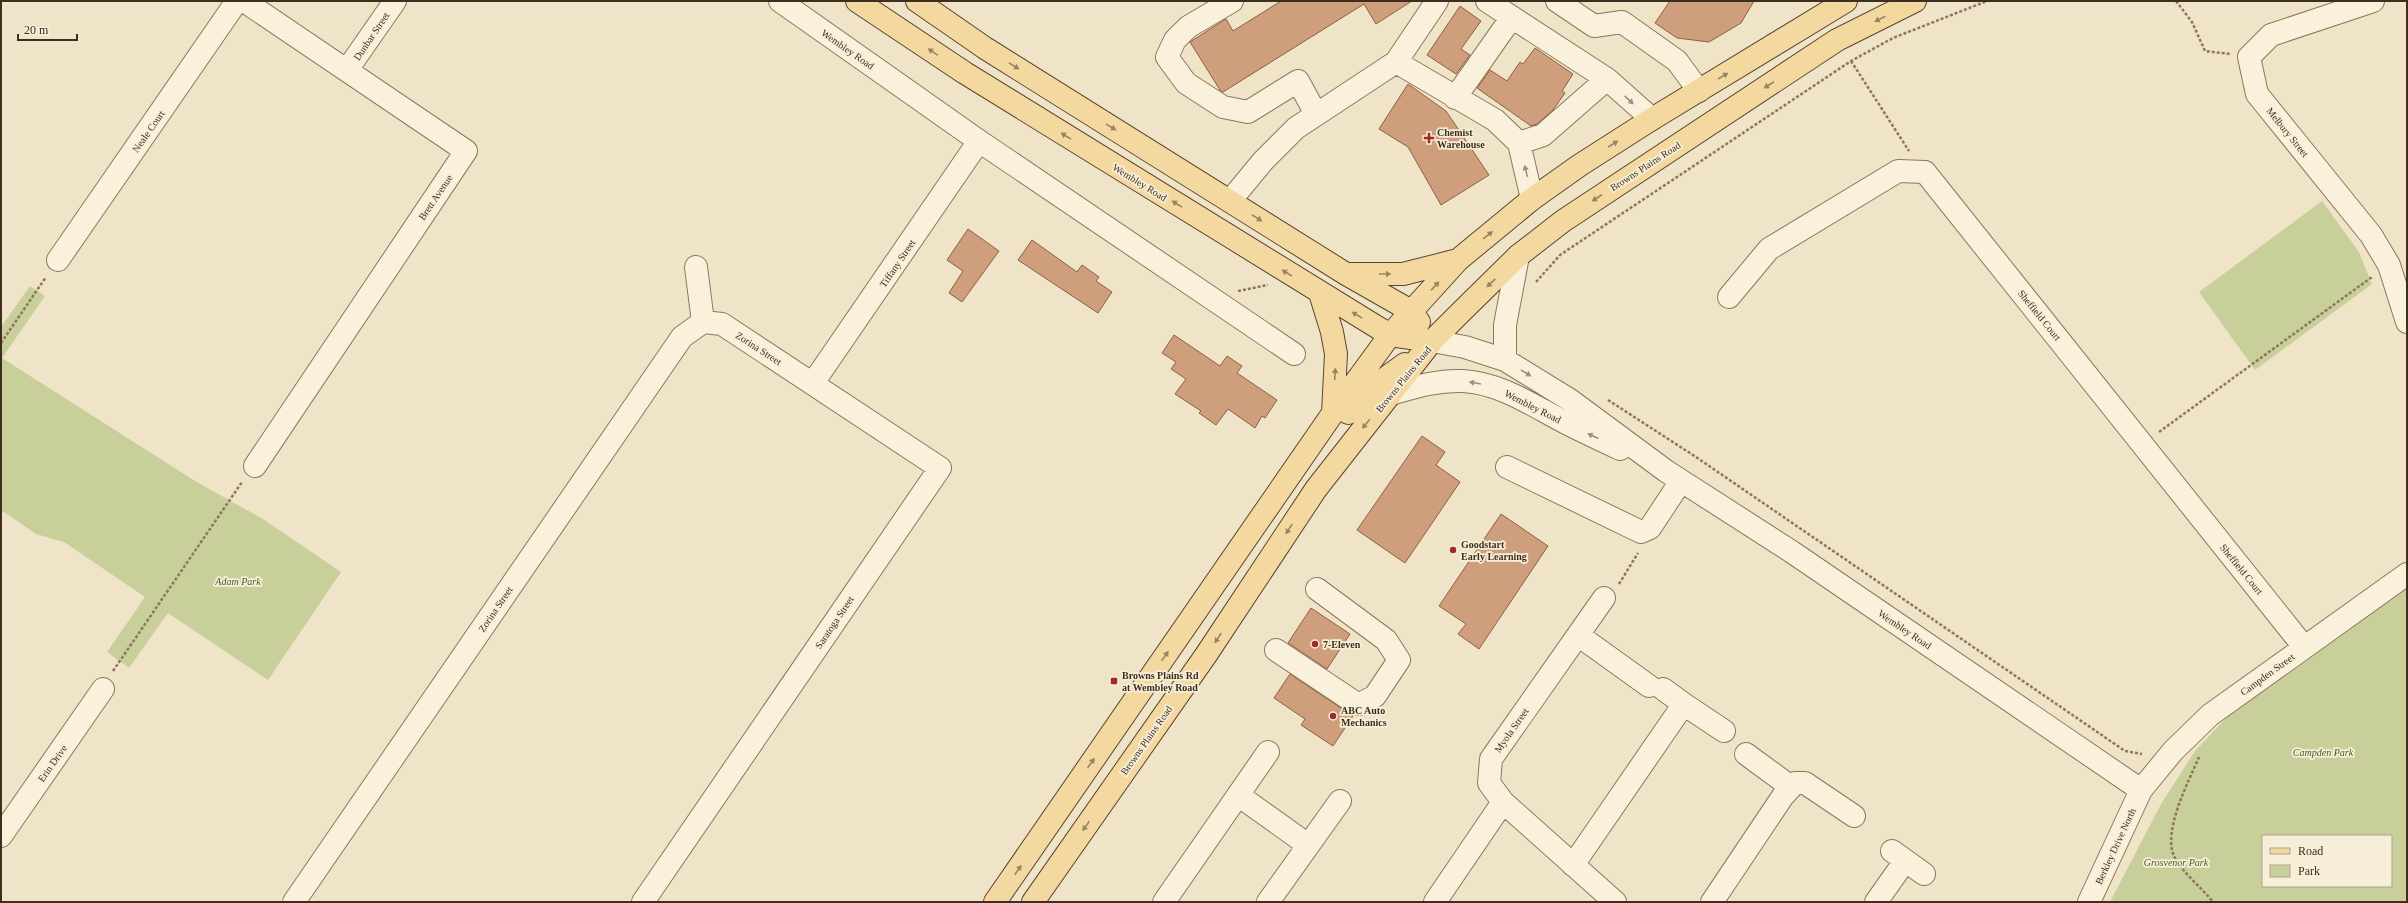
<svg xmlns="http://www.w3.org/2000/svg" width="2408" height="903" font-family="'Times New Roman',serif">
  <rect width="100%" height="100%" fill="#f0e4c8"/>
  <path fill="#c9cf9b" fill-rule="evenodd" d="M2322,201L2359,252L2372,284L2255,370L2199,292Z
    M30,286L45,296L2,358L195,481L263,519L341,572L268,680L168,613L129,668L107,652L145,597L64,542L36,534L1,510V327Z
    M2407,588V902H2110L2161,804L2195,751L2231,713ZM2263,836H2391V886H2263Z"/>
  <path fill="#cf9f7d" stroke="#8d5f41" d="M1281,1H1412L1376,24L1364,4L1223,92L1220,90L1190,42L1226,19L1233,31Z
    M1670,1H1754L1741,23L1709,42L1677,38L1655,23Z
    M1460,6L1481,21L1461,49L1470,55L1456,74L1427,55Z
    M1535,48L1573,74L1562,91L1565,93L1553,110L1537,124L1531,126L1477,88L1490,70L1507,81L1520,62L1523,64Z
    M1408,84L1446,111L1489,175L1441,205L1408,147L1379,129Z
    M968,229L999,251L962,302L949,293L963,271L947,260Z
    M1032,240L1077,272L1082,265L1099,277L1096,281L1112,292L1098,313L1018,260Z
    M1174,335L1220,366L1227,356L1242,366L1237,373L1277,400L1265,418L1262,416L1255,428L1228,409L1216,425L1199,413L1201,411L1175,394L1186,379L1171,369L1176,362L1162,353Z
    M1422,436L1445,452L1436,465L1460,482L1405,563L1357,530Z
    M1501,514L1548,546L1479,649L1458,634L1466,624L1439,606Z
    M1311,608L1350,634L1327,669L1288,643Z
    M1290,674L1353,716L1333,746L1301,725L1305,719L1274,698Z"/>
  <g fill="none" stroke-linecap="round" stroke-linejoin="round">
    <defs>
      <path id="minor" d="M244,1L466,151L255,466
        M780,1L979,141L1294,354
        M1232,1L1188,27L1175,40L1167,57L1186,83L1223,107L1248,112L1298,81L1316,114
        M1487,1L1607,79L1543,135L1519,143
        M1557,1L1594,26L1622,22L1677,61L1699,91
        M2373,1L2271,35L2249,57L2257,94L2371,235L2389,265L2407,322
        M1396,62L1437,1
        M347,70L395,1
        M1607,79L1652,119
        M1455,98L1512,17
        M1230,201L1263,161L1296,128L1396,62L1495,120L1519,143L1532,199
        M58,260L237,1
        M696,267L703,322
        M1729,297L1769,249L1898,171L1925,172L2304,647
        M1432,341L1465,347L1505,360L1570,400L1666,471L1792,552L2141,790
        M1505,360V325L1518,256
        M813,383L979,141
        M1391,394C1415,387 1437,380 1463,381C1502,383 1536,408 1570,425C1586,433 1603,441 1620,449
        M1507,467L1641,532L1650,528L1681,481
        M1604,598L1491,759L1489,783L1503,802L1615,902
        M1578,635L1649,686
        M1276,650L1354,702L1360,704L1375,696L1399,660L1386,640L1317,589
        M1663,689L1688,707
        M1746,754L1791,787
        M1238,795L1308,845
        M1,836L103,689
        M1892,851L1924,874
        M1573,865L1681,708L1688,707L1724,731
        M294,902L682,337L703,322L722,324L940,468L643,902
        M1164,902L1268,752
        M1268,902L1340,801
        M1435,902L1503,802
        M1712,902L1783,796L1795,783H1805L1854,816
        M1876,902L1905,861
        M2089,902L2141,790L2173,751L2210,715L2407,574"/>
      <path id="major" d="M857,1L965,73L1372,324L1390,335L1432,341
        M917,1L985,48L1346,274L1411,311L1419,322
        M1347,274H1403L1458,260
        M1320,293L1332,332L1336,354L1333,413
        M1348,413L1369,390L1405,364
        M995,902L1333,413L1390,335L1458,260L1532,199L1580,165L1652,119L1846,1
        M1033,902L1206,655L1316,489L1432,341L1459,314L1518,256L1563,221L1837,40L1915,1"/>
    </defs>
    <use href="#minor" stroke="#8d765c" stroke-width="24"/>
    <use href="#major" stroke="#5b4430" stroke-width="24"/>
    <path stroke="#8d765c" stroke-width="2.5" stroke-dasharray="3 2" stroke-linecap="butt" d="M2176,1L2192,22L2205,51L2230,54
      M1851,61L1909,151
      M1536,282L1560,255L1851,61L1893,38L1987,1
      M1238,291L1268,285
      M1,343L46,277
      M1608,400L1696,457L2125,751L2142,754
      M2159,432L2372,277
      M1619,584L1638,553
      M113,671L242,482
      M2199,757C2189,781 2161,833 2175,858C2182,872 2203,889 2213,902"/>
    <use href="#minor" stroke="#faf1dc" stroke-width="22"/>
    <use href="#major" stroke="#f3d9a0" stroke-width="22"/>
  </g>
  <defs><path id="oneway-solid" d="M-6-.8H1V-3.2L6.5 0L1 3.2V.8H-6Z"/></defs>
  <g fill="#988460">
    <use href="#oneway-solid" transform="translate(1880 19) rotate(153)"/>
    <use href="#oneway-solid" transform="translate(933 52) rotate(-146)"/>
    <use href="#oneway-solid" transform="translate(1014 66) rotate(32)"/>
    <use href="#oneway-solid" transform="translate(1723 76) rotate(-31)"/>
    <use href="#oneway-solid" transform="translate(1769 85) rotate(147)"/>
    <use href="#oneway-solid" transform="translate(1111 127) rotate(32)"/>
    <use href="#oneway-solid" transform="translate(1066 136) rotate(-148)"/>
    <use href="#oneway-solid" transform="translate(1613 144) rotate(-32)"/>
    <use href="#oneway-solid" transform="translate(1597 198) rotate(147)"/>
    <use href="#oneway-solid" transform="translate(1177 204) rotate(-148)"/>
    <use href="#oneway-solid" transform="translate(1257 218) rotate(32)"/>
    <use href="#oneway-solid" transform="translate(1488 235) rotate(-39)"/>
    <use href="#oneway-solid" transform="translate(1287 273) rotate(-148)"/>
    <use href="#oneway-solid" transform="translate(1385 274)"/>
    <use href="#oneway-solid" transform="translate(1491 283) rotate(136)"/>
    <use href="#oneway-solid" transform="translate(1435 286) rotate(-47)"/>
    <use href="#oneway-solid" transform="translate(1357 315) rotate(-149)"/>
    <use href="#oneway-solid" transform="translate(1335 374) rotate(-87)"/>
    <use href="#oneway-solid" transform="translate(1366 424) rotate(129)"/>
    <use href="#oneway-solid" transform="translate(1289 529) rotate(123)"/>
    <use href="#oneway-solid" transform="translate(1218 638) rotate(123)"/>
    <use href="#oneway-solid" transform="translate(1165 656) rotate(-55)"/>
    <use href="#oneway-solid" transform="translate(1091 763) rotate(-55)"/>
    <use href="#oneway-solid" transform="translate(1086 826) rotate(125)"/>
    <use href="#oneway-solid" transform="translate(1018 870) rotate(-55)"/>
  </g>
  <g fill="#9c907e">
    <use href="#oneway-solid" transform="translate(1629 100) rotate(43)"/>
    <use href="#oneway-solid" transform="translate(1526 171) rotate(-104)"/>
    <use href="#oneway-solid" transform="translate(1526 373) rotate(32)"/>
    <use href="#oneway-solid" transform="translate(1475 383) rotate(-170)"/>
    <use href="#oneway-solid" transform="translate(1593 436) rotate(-155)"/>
  </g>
  <g fill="#9e2a2b" stroke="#f7eed8" stroke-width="1.5">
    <path d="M1427 132h4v4h4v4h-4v4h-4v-4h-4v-4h4z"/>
    <circle cx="1453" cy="550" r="4"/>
    <circle cx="1315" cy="644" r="4"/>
    <rect x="1110" y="677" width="8" height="8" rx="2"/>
    <circle cx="1333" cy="716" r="4"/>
  </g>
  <g text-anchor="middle" stroke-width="3.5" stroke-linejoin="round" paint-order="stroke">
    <g font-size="10" fill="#3d2e20" stroke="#f7eed8">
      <text transform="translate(371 36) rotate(-56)" y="4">Dunbar Street</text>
      <text transform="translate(848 49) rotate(35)" y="4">Wembley Road</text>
      <text transform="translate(148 131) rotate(-55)" y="4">Neale Court</text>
      <text transform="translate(2288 132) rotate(51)" y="4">Melbury Street</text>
      <text transform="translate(1645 166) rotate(-33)" y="4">Browns Plains Road</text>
      <text transform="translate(1140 182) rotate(32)" y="4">Wembley Road</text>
      <text transform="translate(435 197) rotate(-56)" y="4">Brett Avenue</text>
      <text transform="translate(897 263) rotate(-56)" y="4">Tiffany Street</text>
      <text transform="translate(2040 315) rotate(51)" y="4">Sheffield Court</text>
      <text transform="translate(759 348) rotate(33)" y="4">Zorina Street</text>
      <text transform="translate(1403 379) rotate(-51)" y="4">Browns Plains Road</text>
      <text transform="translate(1533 406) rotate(27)" y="4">Wembley Road</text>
      <text transform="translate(2242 569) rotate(51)" y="4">Sheffield Court</text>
      <text transform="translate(495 609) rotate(-56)" y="4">Zorina Street</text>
      <text transform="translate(834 622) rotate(-56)" y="4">Saratoga Street</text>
      <text transform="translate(1905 629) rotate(34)" y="4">Wembley Road</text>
      <text transform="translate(2267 674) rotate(-36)" y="4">Campden Street</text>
      <text transform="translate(1511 730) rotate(-55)" y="4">Myola Street</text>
      <text transform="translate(1146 740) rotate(-55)" y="4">Browns Plains Road</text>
      <text transform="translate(52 763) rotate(-55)" y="4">Erin Drive</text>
      <text transform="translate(2115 846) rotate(-65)" y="4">Berkley Drive North</text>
    </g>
    <g font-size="10" font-weight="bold" fill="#3d2e20" stroke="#f7eed8" text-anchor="start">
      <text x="1437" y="136">Chemist<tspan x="1437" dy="12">Warehouse</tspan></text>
      <text x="1461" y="548">Goodstart<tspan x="1461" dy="12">Early Learning</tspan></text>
      <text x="1323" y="648">7-Eleven</text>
      <text x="1122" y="679">Browns Plains Rd<tspan x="1122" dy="12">at Wembley Road</tspan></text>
      <text x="1341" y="714">ABC Auto<tspan x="1341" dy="12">Mechanics</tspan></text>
    </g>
    <g font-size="10" font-style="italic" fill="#4d5a26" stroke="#f7eed8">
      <text x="238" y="585">Adam Park</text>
      <text x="2323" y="756">Campden Park</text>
      <text x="2176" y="866">Grosvenor Park</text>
    </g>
  </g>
  <rect width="2408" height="903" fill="none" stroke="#3d2e20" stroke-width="4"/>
  <rect x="2262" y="835" width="130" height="52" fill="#f7eed8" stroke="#ada18e"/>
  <rect x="2270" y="848" width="20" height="6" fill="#f3d9a0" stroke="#ada18e"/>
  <text x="2298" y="855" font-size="12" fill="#3d2e20">Road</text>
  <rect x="2270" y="865" width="20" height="12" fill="#c9cf9b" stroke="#ada18e"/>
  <text x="2298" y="875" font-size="12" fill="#3d2e20">Park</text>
  <path d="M18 34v6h59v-6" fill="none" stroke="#3d2e20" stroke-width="2"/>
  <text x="24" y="34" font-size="12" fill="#3d2e20" stroke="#f7eed8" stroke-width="3" paint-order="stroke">20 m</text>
</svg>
